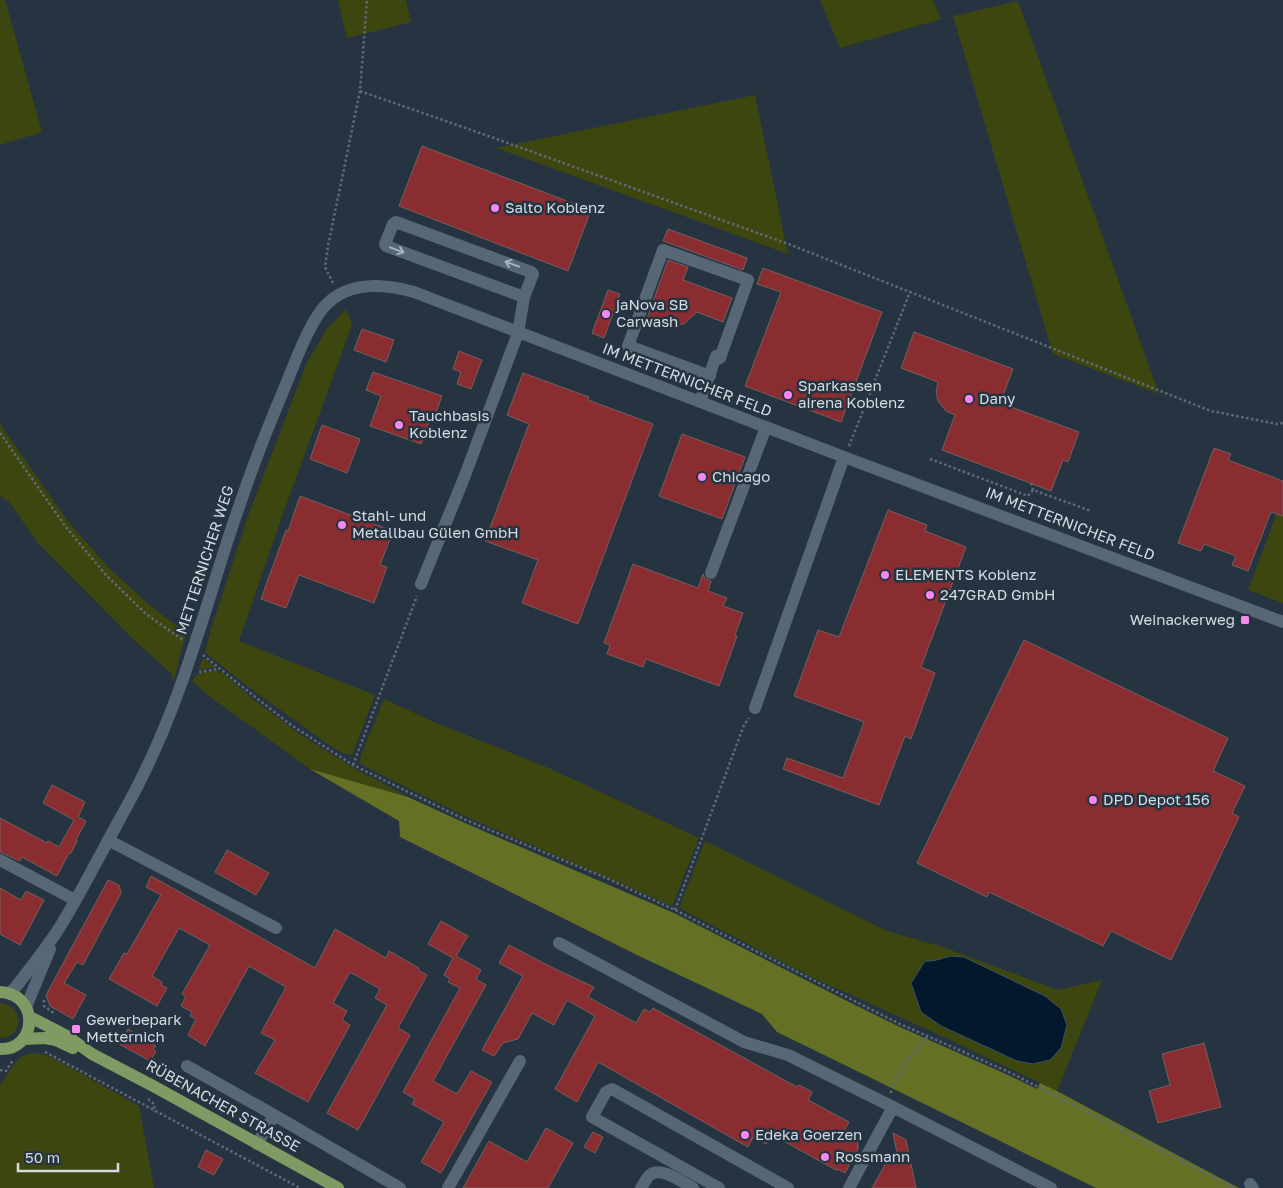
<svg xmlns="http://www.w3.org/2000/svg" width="1283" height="1188" font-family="'Golos Text',sans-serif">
  <rect width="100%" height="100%" fill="#263442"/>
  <path fill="#3d460e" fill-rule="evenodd" d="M0,0H5L42,132L0,145Z
    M338,0H406L411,22L347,38Z
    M820,0H933L941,19L840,48Z
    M1018,1L1159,394L1053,354L953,16Z
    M755,95L788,254L496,148Z
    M346,309L352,325L281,519L239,641L375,695L352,755C338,754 314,734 303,726C269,702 236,679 205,652L211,629L249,513L307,362L327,329Z
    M0,424L67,520L108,567L147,603L173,623L180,627H188L173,683L172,674L133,639L38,543L9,502L0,496Z
    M1283,497V603L1248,590Z
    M203,658L216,667L215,668H209L198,670Z
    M209,671H218L224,674L254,700L301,735L357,770L377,780L408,797L310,769L209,696L192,681C196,674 201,673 209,671Z
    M384,699L434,722L551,769L699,838L672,906C604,875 534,847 465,816C432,800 399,784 366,767L360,763L361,755Z
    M705,841L887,931L943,947L1058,990L1102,980L1057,1091L946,1038L809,976L679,908ZM925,961L932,962L988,1048L941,1026L921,1012Z
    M0,1003C25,1005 24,1038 0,1038Z
    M32,1053L42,1054L55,1059L139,1106L154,1188H0V1085L16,1061L23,1056Z"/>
  <path fill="#647024" d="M310,769L408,797L465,823L674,913L849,1002L900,1027L1008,1075L1037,1089L1040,1083L1057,1091L1239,1188H1096L777,1032L762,1014L637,955L400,837L399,821Z"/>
  <path fill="#02182c" stroke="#415263" d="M951,956L964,957L1045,996L1061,1009L1067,1025L1061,1048L1050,1060L1033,1064L1017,1061L941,1026L921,1012L911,983L925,961C934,962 942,958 951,956Z"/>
  <path fill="#8a2d31" stroke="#765f5d" d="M422,146L591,210L568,271L399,206Z
    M668,229L747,258L743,270L663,241Z
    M668,260L688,267L683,280L732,298L723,322L697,312L684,324L676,325L669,323L667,329L646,321Z
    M763,268L882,312L841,422L745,386L781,292L757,284Z
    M608,290L620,294L604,338L592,333Z
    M362,329L394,340L386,362L354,350Z
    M914,332L1013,369L1000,403L1079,432L1068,462L1063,460L1051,491L942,450L955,415L946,411L938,401L936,392L938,382L901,368Z
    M459,351L482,360L471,389L457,384L461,372L453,369Z
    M373,372L442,396L435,415L432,414L421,444L370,426L381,396L366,390Z
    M523,373L589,397L588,400L653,424L578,624L522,603L538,560L485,541L529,424L507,415Z
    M322,425L360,439L347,473L310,459Z
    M682,434L745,457L722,519L659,496Z
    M1214,448L1231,454L1228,460L1283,481V516L1271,512L1248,571L1232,565L1236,556L1204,544L1201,551L1178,543Z
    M300,496L393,531L380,565L387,567L374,603L299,575L286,608L261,599L286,530L288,531Z
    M888,510L927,525L925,531L966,547L921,667L935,673L911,739L905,736L879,805L783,769L787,758L843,778L864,722L794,696L818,630L839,637Z
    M633,564L698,588L703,574L705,578L711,581L708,591L727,598L723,606L743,613L735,635L737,636L719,686L646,659L643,667L607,654L610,645L604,643Z
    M1024,640L1228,738L1213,771L1245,786L1232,813L1239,817L1171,960L1111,931L1103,946L989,892L987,897L917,863Z
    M52,785L85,802L78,817L86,821L76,840L77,841L71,853H69L57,876L22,857L20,861L0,852V818L47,843L48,841L59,847L74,820L43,803Z
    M227,850L269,873L256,895L215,872Z
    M151,876L315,968L335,929L386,958L389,951L419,968L418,970L427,975L398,1028L410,1035L358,1130L327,1113L387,1005L375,998L380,989L350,972L333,1003L347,1011L342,1020L350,1025L308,1102L255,1073L275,1040L261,1033L286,987L249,966L205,1046L188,1035L196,1019L190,1016L192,1012L181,1006L186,996L182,994L210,945L179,928L152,976L162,982L161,985L167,988L157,1006L109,979L124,953L127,954L161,895L146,887Z
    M108,880L119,885L121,893L83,965L77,962L64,983L86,995L73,1019L50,1006L46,995Z
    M0,888L21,900L26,891L44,900L20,945L0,934Z
    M441,921L468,936L456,956L481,970L476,979L486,985L433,1081L457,1094L471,1071L492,1082L441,1173L421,1162L444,1122L412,1104L415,1099L403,1092L460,988L448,982L450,979L444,975L453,958L428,944Z
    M509,945L553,968L594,987L588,997L636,1023L644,1009L650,1012L653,1008L797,1087L799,1085L812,1092L808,1100L849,1122L844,1131L855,1137L857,1140L858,1144V1149L845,1173L837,1169L836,1170L771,1134L766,1144L753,1137L748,1147L598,1062L577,1102L555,1089L595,1016L567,1000L554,1025L532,1013L518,1039L510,1041L503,1043L494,1056L482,1050L523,976L499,963Z
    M128,1029L156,1046L153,1049L156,1051L150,1061L119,1044Z
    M1204,1043L1221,1107L1158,1123L1149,1091L1170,1085L1162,1054Z
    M546,1128L573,1143L548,1188H463L489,1141L527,1162Z
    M593,1132L603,1137L595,1153L584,1147Z
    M893,1133L906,1140L916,1188H872L891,1154L897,1153Z
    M206,1150L223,1159L214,1175L198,1167Z"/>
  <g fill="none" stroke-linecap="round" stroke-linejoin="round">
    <path stroke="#5e6a76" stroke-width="2.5" stroke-dasharray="2.5 2.5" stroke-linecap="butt" d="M360,91L494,138L791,245L1211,411L1277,424L1283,423
      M333,283L325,267L328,246L360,91L367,0
      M0,433L65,526L106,575L146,614L183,640
      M849,446L910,292
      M930,459L1028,496L1033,490L1091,511
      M1031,483L1033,490
      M203,655L240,685L291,725L353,765L468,821L604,877L675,910L900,1024L1009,1072L1234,1188
      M199,672L218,669
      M353,765L417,596
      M675,910L744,725L749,718
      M44,1000V1006L55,1014
      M45,1052L300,1188
      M0,1070L6,1071L13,1060
      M891,1093V1092L904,1065L928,1036
      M148,1099L154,1104L155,1112"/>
    <path stroke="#576776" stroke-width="12" d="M700,402C705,387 711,372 716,356L720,358L748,280L663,250L628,346L710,376
      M711,573L766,427
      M421,584L464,478L518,333L524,297L533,274L531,272L396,222L393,224L385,244L386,246L524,297
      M755,708L844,457
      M108,840L276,928
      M0,860L75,900
      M559,943L744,1042L788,1055L893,1107L1051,1188
      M9,993L15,988C29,970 43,952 56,933C73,907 87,879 102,852C115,827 130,802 142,777C163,735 180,690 194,646C210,599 223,551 240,504C253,465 268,427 284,389C294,365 307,328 323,308C346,281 382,283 414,292L844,457L1283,622
      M26,1007L50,949
      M187,1066L274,1115L400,1188
      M257,1144L274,1115
      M1250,1184L1253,1188
      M448,1188L520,1061
      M641,1188C644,1184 646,1178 650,1175C661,1166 682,1182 693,1188
      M719,1188L592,1117L606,1092L612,1089L788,1188
      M849,1188L893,1107"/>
    <path stroke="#809a63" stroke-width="12" d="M0,992C40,994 38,1050 0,1049
      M30,1017L67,1036L92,1054L155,1087L338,1188
      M23,1039L45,1038L56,1040L73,1048"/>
  </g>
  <defs><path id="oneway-shaft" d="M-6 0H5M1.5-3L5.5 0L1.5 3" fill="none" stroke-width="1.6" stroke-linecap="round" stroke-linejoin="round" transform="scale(1.25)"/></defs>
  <g stroke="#a8b2be">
    <use href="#oneway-shaft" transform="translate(397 250) rotate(20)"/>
    <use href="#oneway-shaft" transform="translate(512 264) rotate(-160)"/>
  </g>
  <g fill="#f589ef" stroke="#263442" stroke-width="2">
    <circle cx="495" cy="208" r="5"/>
    <circle cx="606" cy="314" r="5"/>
    <circle cx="788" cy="395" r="5"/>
    <circle cx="969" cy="399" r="5"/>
    <circle cx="399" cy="425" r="5"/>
    <circle cx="702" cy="477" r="5"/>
    <circle cx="342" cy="525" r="5"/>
    <circle cx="885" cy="575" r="5"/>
    <circle cx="930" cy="595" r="5"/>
    <rect x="1240" y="615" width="10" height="10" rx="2.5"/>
    <circle cx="1093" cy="800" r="5"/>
    <rect x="71" y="1024" width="10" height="10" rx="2.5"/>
    <circle cx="745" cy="1135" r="5"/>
    <circle cx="825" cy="1157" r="5"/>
  </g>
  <g text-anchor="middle" stroke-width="5" stroke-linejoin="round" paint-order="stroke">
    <g font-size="15" fill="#d3dbe4" stroke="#263442" text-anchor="start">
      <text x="505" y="213">Salto Koblenz</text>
      <text x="616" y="310">jaNova SB<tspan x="616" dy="17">Carwash</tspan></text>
      <text x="798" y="391">Sparkassen<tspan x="798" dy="17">airena Koblenz</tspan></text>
      <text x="979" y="404">Dany</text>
      <text x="409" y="421">Tauchbasis<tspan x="409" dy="17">Koblenz</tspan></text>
      <text x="712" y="482">Chicago</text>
      <text x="352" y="521">Stahl- und<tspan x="352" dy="17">Metallbau Gülen GmbH</tspan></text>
      <text x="895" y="580">ELEMENTS Koblenz</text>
      <text x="940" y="600">247GRAD GmbH</text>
      <text x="1235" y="625" text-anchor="end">Weinackerweg</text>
      <text x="1103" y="805">DPD Depot 156</text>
      <text x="86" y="1025">Gewerbepark<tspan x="86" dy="17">Metternich</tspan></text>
      <text x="755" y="1140">Edeka Goerzen</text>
      <text x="835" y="1162">Rossmann</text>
    </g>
    <g font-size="15" fill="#d3dbe4" stroke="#263442">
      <text transform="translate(687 380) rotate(21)" y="5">IM METTERNICHER FELD</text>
      <text transform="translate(1070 524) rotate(21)" y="5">IM METTERNICHER FELD</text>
      <text transform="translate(205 560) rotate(-72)" y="5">METTERNICHER WEG</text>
      <text transform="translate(223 1106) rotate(29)" y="5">RÜBENACHER STRASSE</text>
    </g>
  </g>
  <path d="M18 1163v8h100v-8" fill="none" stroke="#d3dbe4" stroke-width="2.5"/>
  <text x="25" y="1163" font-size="15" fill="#d3dbe4" stroke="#263442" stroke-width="4" paint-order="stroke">50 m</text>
</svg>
